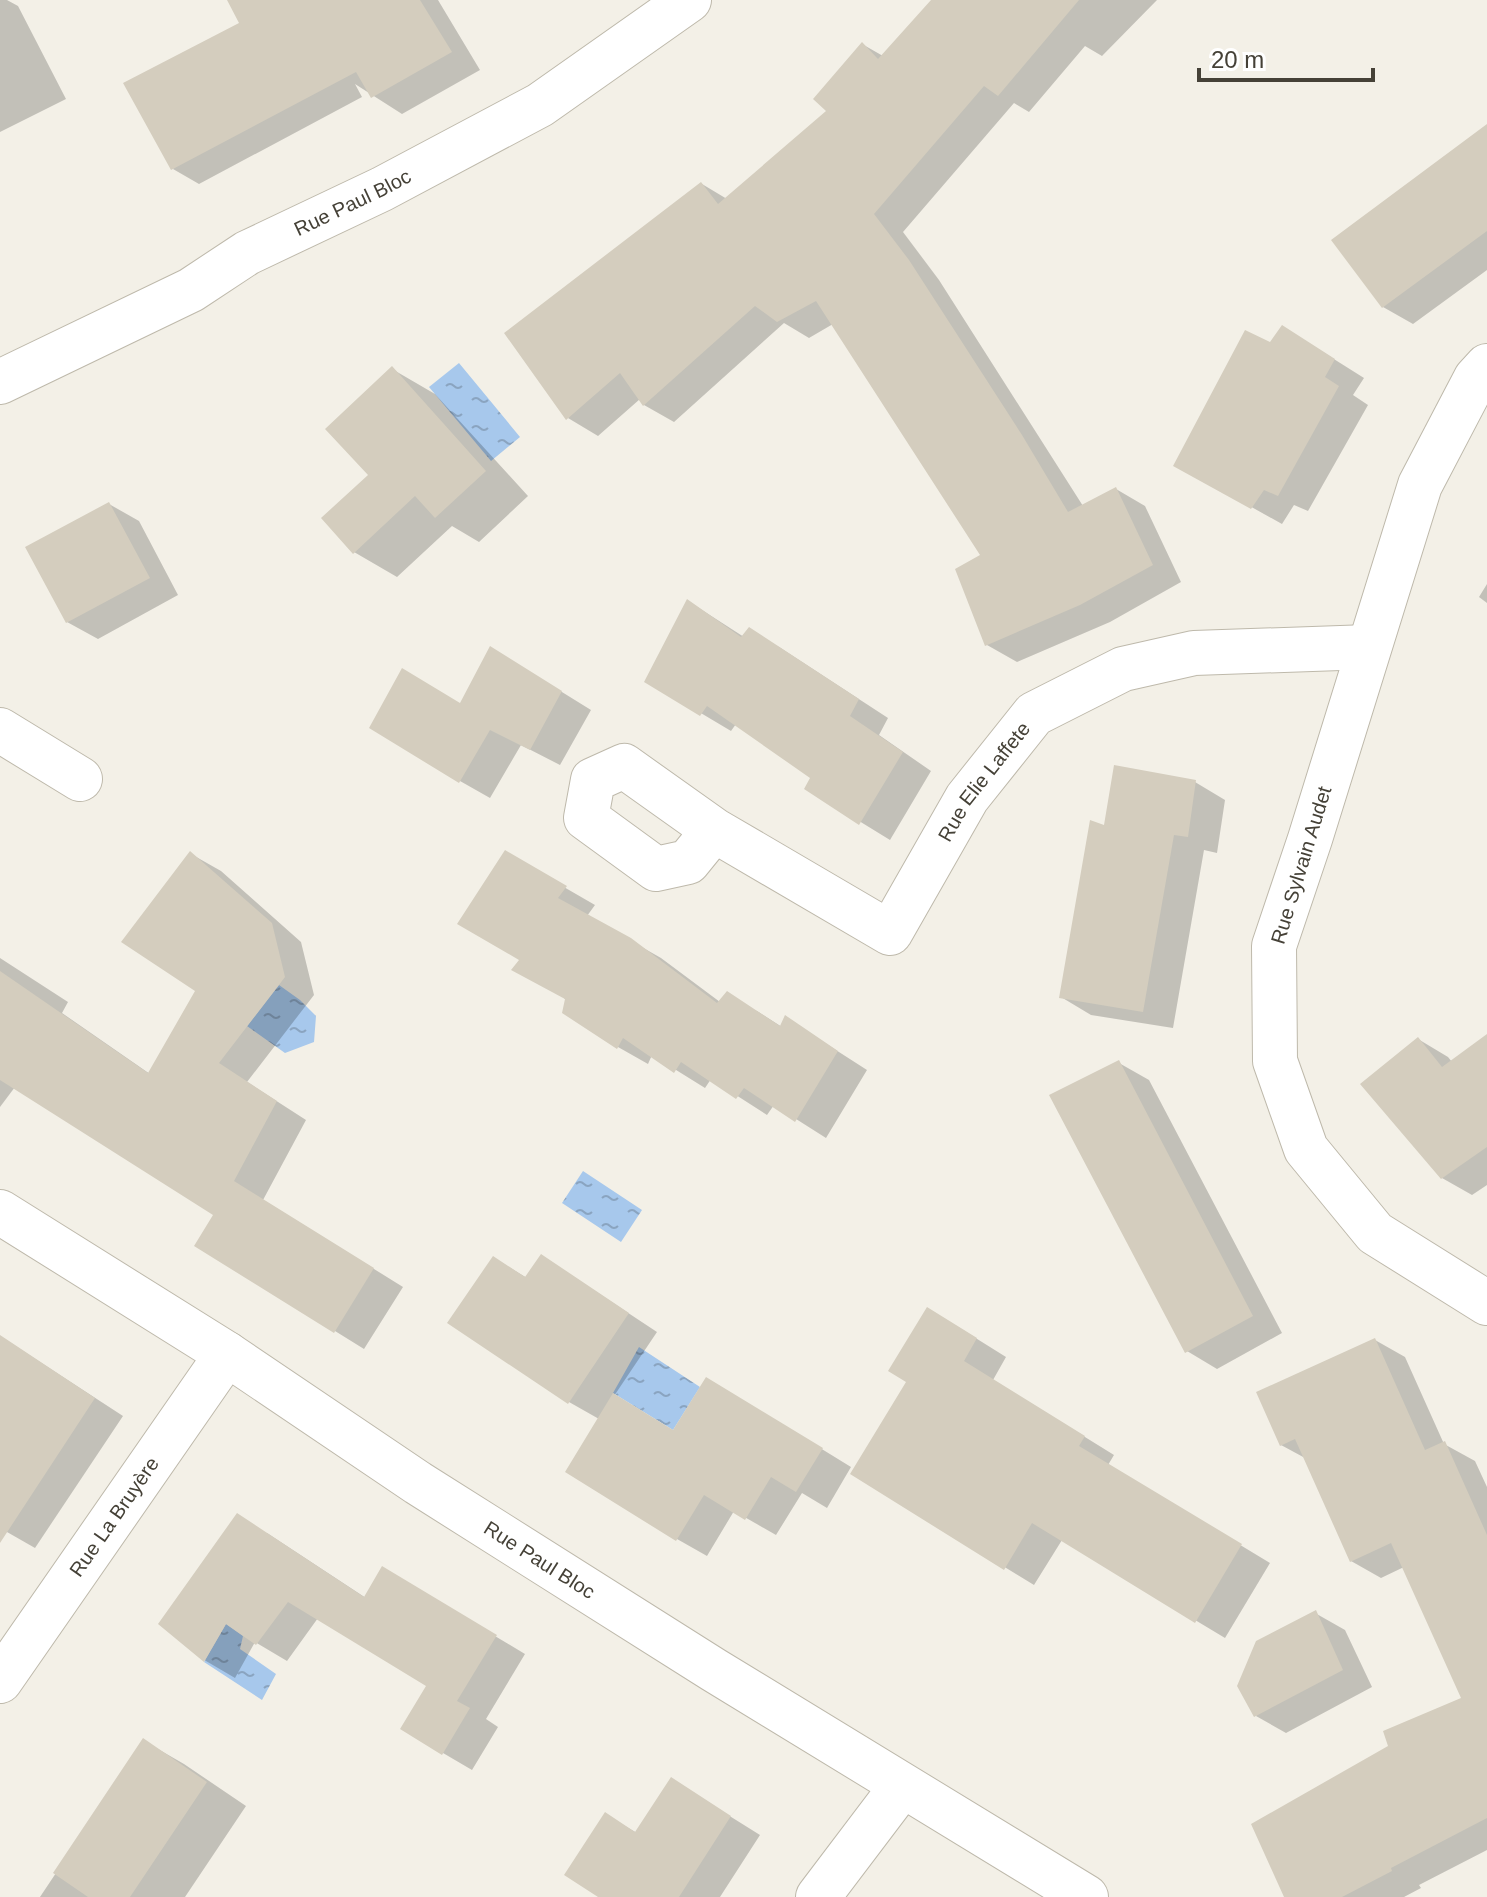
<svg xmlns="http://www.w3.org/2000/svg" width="1487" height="1897" font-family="Helvetica,sans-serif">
  <defs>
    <pattern id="water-ripples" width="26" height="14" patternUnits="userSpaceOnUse" patternTransform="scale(2)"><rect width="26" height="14" fill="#a7c8ec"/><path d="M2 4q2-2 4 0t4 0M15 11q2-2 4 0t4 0" fill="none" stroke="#8aa4c0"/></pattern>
  </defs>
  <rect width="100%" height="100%" fill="#f3f0e7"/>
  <path fill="url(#water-ripples)" d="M459,363L520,437L491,461L429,387Z
    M279,985L300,1000L316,1016L314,1042L285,1053L247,1026Z
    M583,1171L642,1210L621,1242L562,1203Z
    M639,1347L700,1387L673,1430L613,1393Z
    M226,1624L243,1636L240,1649L276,1674L262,1700L204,1662Z"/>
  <path fill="#0003" d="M0,0H7L18,6L66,99L0,132Z
    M229,0H438L480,70L402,114L355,84L362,97L199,184L173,169L241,24Z
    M934,0H1157L1102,56L1085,46L1029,112L1014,103L903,232L939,280L1083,506L1116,489L1145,506L1181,582L1110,622L1017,662L987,645L983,555L833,324L809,338L784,323L674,422L644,405L640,399L598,436L568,418L702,184L727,199L829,111L862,44L883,56Z
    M1487,126V270L1413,324L1383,307Z
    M1283,327L1364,378L1353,395L1368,405L1308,511L1294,505L1282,524L1176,465Z
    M392,369L435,394L528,496L479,542L452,526L397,577L354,552Z
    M109,504L139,521L178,595L98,639L67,622Z
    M1487,584V603L1479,597Z
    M688,601L744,637L779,647L888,718L879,735L931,771L890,840L807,789L813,777L736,724L731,731L647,681Z
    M520,666L591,710L560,765L521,745L490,798L460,781L462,705Z
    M1195,782L1225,800L1217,853L1204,850L1173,1028L1091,1015L1061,997L1106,828Z
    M505,853L595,905L587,916L661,958L720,1002L757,1011L782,1027L786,1018L867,1070L826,1138L774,1105L767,1115L711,1079L705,1088L652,1055L648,1064L618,1047L522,960Z
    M191,854L221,871L301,942L314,995L247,1082L306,1120L263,1200L403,1287L364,1349L335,1331L216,1214L15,1087L0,1107V958L68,1002L62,1013L150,1074L198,991Z
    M1487,1036V1185L1472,1195L1442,1178L1418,1039L1448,1057L1452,1062Z
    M1119,1063L1149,1080L1282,1333L1217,1369L1187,1351Z
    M542,1256L657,1332L614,1396L674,1432L737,1397L851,1467L827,1508L802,1493L776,1535L734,1511L707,1556L677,1539L599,1419L569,1402L494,1258L527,1278Z
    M958,1327L1006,1357L993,1380L1114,1455L1108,1465L1270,1563L1225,1638L1062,1540L1034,1585L853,1474Z
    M0,1336L123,1416L35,1548L0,1528Z
    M1375,1340L1405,1357L1444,1444L1475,1461L1487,1487V1850L1419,1885L1421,1888L1404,1897H1286L1391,1747L1463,1699L1404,1567L1381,1578L1351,1561L1305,1458L1281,1445Z
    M267,1533L366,1598L411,1586L525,1654L486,1719L498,1727L472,1770L443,1753L428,1685L318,1618L287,1661L255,1642L235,1678L206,1661L161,1624Z
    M1315,1613L1345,1630L1372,1687L1286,1733L1256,1716Z
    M144,1741L184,1764L246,1806L185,1897H40Z
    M672,1780L760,1835L720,1897H601L606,1815L637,1833Z"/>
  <path fill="#d4cdbe" d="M227,0H420L452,52L371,98L356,72L171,170L123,83L239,23Z
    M931,0H1079L998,96L984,86L874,214L909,260L1022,435L1068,512L1116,487L1153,565L1080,605L985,646L955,569L980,555L816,301L777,322L755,306L643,406L620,373L566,420L504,333L701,182L718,204L826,111L813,99L862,42L878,59Z
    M1487,124V231L1382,308L1331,240Z
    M1282,325L1335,359L1325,377L1339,386L1278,496L1264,490L1251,509L1173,466L1245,330L1270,342Z
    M392,366L486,471L435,518L415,496L353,554L321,518L368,475L325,429Z
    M109,502L150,578L66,623L25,547Z
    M687,599L741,637L749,627L859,699L850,716L903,752L859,825L804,789L810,778L707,706L700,716L644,682Z
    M490,646L562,691L530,750L490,730L459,783L369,728L402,668L460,703Z
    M1114,765L1196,780L1188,837L1174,835L1143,1012L1059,998L1090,820L1104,825Z
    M505,850L567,886L558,898L631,938L717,1003L727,991L780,1026L785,1015L838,1051L795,1122L744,1088L736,1099L681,1062L674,1073L623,1038L617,1049L562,1013L565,999L511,970L519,960L457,924Z
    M190,851L272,923L285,977L219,1063L277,1101L234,1181L374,1268L334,1333L194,1246L213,1215L0,1080V971L148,1073L195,991L121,942Z
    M1487,1034V1147L1441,1179L1360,1084L1418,1037L1442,1067Z
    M1119,1060L1253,1316L1185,1353L1049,1095Z
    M541,1254L629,1313L568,1404L447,1323L493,1256L525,1277Z
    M927,1307L977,1338L964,1361L1085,1436L1079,1446L1242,1544L1195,1623L1032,1523L1004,1570L850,1474L906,1382L888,1371Z
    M0,1335L95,1398L0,1543Z
    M1375,1338L1425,1450L1445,1441L1487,1535V1818L1391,1868L1392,1871L1342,1897H1284L1251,1824L1388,1746L1383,1731L1461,1698L1391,1543L1350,1562L1295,1439L1280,1446L1256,1392Z
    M706,1377L823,1448L796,1492L771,1477L745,1520L704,1495L676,1541L565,1472L613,1393L673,1430Z
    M237,1513L364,1597L382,1566L497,1635L457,1701L470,1708L442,1755L400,1729L426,1686L288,1602L256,1645L226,1624L204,1662L158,1624Z
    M1316,1610L1343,1670L1254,1717L1237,1686L1256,1641Z
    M143,1738L207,1782L130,1897H88L53,1873Z
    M671,1777L731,1816L679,1897H598L564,1875L605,1812L635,1832Z"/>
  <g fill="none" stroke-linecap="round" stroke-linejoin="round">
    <defs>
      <g id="minor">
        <path d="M1487,366L1476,378L1420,485L1310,839L1274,946L1275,1061L1306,1149L1375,1233L1487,1303"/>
        <path id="s1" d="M0,382L191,290L247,253L382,189L540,105L689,0"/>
        <path d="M0,730L80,779"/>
        <path id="s2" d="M714,830L688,862L656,869L586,818L593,780L624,766L714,830L890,933L967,798L1034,714L1123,669L1194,653L1369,647"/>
        <path id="s3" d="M0,1212L227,1354L418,1483L714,1670L1086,1897"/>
        <path id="s4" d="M0,1681L227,1354"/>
        <path d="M818,1897L902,1786"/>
      </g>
    </defs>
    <use href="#minor" stroke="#beb9ab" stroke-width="46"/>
    <use href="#minor" stroke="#fff" stroke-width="44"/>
  </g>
  <g text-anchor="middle" stroke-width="6" stroke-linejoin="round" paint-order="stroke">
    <g font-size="20" fill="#454137" stroke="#fff">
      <text dy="7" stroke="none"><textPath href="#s1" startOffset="396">Rue Paul Bloc</textPath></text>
      <text dy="7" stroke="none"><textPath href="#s2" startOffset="726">Rue Elie Laffete</textPath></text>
      <text transform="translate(1301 865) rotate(-73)" y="7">Rue Sylvain Audet</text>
      <text dy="7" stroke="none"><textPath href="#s4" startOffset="200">Rue La Bruyère</textPath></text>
      <text dy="7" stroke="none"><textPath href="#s3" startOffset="642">Rue Paul Bloc</textPath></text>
    </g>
  </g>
  <path d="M1199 68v12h174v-12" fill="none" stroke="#454137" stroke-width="4"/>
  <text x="1211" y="68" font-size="24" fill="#454137" stroke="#ffffff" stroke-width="6" paint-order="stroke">20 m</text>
</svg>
